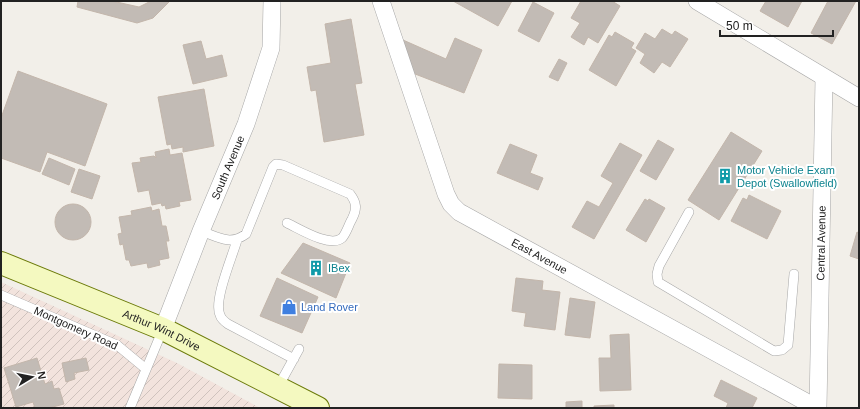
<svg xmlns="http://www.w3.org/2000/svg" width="860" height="409" font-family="Helvetica,sans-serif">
  <defs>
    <pattern id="military-furrows" width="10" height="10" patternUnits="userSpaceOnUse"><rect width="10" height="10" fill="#f2e3dd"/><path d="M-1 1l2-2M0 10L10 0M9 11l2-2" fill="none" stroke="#cfc2bd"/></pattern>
  </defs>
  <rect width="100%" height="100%" fill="#f2efe9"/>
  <path fill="url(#military-furrows)" d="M1,282L177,363L260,408H1Z"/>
  <path fill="#c2bbb5" stroke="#c3b6ab" d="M78,1H112L139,7L151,1H170L153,18L137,23L77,7Z
    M453,1H512L498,26Z
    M581,1H612L620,6L598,43L588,37L584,45L571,37L580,23L571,18Z
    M766,1H802L788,27L760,11Z
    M828,1H856L832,44L811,33Z
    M533,2L554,13L539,42L518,31Z
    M351,19L362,83L355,84L364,135L324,142L316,90L311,91L307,67L331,63L325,24Z
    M662,29L672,35L675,31L688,39L670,67L662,62L654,73L640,63L645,54L636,48L645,33L655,39Z
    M615,32L634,43L631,48L636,51L616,86L589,70L609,35L612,37Z
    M455,38L482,50L464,93L410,72L403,40L446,59Z
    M201,41L206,59L222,55L227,76L193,84L183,45Z
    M559,59L567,63L558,81L549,77Z
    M18,71L107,104L85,166L47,152L40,172L1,158V118Z
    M204,89L214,146L183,152V147L172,149L171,144L167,145L158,97Z
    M731,132L762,151L719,220L688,200Z
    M658,140L674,149L656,180L640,171Z
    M620,143L642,155L594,239L572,227L587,201L599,207L613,183L601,176Z
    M510,144L537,155L530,173L543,178L538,190L497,173Z
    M169,149L170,155L182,153L191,200L179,202L180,206L166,209L165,205L162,206L161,203L152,205L149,190L138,192L132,163L141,162L140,158L154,156L156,158L155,152Z
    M49,158L75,169L69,185L42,174Z
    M79,169L100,176L92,199L71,192Z
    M749,195L781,211L767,239L731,221L743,198L747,200Z
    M645,199L648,201L649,199L665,208L646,242L626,230Z
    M55 222a18 18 0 1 1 36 0a18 18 0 1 1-36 0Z
    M151,207L152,211L159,209L162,226H166L169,241H166L169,258L159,260L160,265L148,268L147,263L131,266L129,260H126L123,244L120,245L118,234L122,233L119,217L132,215L131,211Z
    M857,232L859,233V259L850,256Z
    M303,243L350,263L336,298L281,273Z
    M277,278L318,297L302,333L260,316Z
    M516,278L543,281L542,290L560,292L555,330L524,326L526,313L512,311Z
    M570,298L595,302L590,338L565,335Z
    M629,334L631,390L600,391L599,358H611L610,335Z
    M37,358L45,384L52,381L54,389L59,388L64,404L49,408H35L33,402L16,407L4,368Z
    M86,358L89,370L74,373L75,379L66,382L62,363Z
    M499,364L532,365V399L498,398Z
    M721,380L757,398L752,408H726L728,403L714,396Z
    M582,401V408H566V402Z
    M614,405V408H594V406Z"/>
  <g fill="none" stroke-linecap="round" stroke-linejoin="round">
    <defs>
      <path id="service" d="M689,212L659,266L657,274L658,282L774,351L782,350L788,345L794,274
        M201,231C218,237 230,246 246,234L273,167L276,164L283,165L350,194C357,203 357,209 352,219C349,224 346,234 342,238C330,248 300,229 287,223
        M237,240C233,255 213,301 220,315C221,318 225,322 228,324L294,359
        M1,295L117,345L146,369
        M278,387L299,349
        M130,408L163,329"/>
      <g id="minor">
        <path id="s1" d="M381,1L446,194L451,204L459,212L817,408"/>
        <path d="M697,1L859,98"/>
        <path id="s2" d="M163,329L201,231L246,124L271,48L272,1"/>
        <path id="s3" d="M818,408L824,78"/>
      </g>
      <g id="secondary">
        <path id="s4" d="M1,263L163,329L318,408"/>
      </g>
    </defs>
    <use href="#service" stroke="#a6a6a6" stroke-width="10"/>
    <use href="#minor" stroke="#a6a6a6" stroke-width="18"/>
    <use href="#secondary" stroke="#6b7a08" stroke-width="24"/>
    <use href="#service" stroke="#fff" stroke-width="9"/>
    <use href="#minor" stroke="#fff" stroke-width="17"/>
    <use href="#secondary" stroke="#f4f9c0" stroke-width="22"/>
  </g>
  <defs>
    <symbol id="building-bare" viewBox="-9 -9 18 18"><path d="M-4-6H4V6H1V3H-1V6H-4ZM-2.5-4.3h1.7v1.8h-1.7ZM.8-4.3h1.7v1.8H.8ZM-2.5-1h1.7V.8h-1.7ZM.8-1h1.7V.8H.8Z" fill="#0f9aa8" stroke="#fff" stroke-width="2.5" paint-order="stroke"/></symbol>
    <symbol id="shop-bare" viewBox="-9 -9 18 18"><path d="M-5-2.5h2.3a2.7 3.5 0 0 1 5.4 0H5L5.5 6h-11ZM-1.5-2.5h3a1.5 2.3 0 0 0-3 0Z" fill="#3f7fe0" stroke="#fff" stroke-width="2.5" paint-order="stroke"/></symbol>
  </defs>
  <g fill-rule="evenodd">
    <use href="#building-bare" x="714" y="165" width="22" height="22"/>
    <use href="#building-bare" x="305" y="257" width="22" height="22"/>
    <use href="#shop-bare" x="278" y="296" width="22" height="22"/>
  </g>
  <g text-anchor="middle" stroke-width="4" stroke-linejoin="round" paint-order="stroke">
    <g font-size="11" fill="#222" stroke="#fff">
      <text dy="4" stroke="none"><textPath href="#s2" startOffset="174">South Avenue</textPath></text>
      <text dy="4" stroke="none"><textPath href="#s3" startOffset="165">Central Avenue</textPath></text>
      <text dy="4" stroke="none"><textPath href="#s1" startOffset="318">East Avenue</textPath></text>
      <text transform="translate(76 328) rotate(24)" y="4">Montgomery Road</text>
      <text dy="4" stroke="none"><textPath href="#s4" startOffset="174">Arthur Wint Drive</textPath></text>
    </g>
    <g font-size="11" fill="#0d838f" stroke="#fff" text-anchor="start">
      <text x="737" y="174">Motor Vehicle Exam<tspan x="737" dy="13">Depot (Swallowfield)</tspan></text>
      <text x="328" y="272">IBex</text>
    </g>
    <g font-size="11" fill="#366cbe" stroke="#fff" text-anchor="start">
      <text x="301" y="311">Land Rover</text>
    </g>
  </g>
  <rect width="860" height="409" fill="none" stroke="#222222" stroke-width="4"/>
  <g transform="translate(32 377) rotate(80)" stroke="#ffffff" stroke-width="3" paint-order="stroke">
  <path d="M0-3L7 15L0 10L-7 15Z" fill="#222222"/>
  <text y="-6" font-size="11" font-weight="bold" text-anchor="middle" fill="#222222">N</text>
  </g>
  <path d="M720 30v6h113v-6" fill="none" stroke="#222222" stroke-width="2"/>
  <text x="726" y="30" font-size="12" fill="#222222" stroke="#ffffff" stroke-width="3" paint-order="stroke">50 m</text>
</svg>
